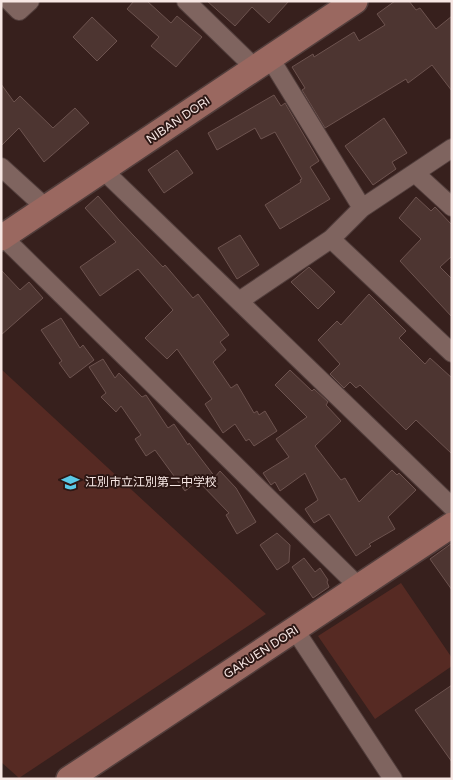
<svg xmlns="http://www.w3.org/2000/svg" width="453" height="780" font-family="'Varela Round','Noto Sans JP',sans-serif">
  <rect width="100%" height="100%" fill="#37201d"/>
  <path fill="#562a23" d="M1,369L266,614L19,778L1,762Z
    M401,583L452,658V666L375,719L318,636Z"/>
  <path fill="#4d3531" stroke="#6d534f" d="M134,1H147L171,23L177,16L202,37L176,67L151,46L159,37L127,9Z
    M207,1H289L269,23L252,7L235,26Z
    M395,1H409L416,10L420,8L436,29L452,16V91L432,65L408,83L406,79L325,128L302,90L305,88L292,67L313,54L314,57L354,32L359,41L385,25L377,14Z
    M92,17L117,41L97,61L73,37Z
    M1,84L14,102L20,96L53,128L75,108L89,123L44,162L19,128L1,146Z
    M274,95L281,106L285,103L319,161L310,167L330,199L280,229L265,205L301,182L300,180L302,179L275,132L261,139L255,128L217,150L208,133Z
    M384,118L407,153L392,162L396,169L373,185L345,146Z
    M177,150L193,173L164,193L148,170Z
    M98,196L119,220L163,267L165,265L193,298L198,294L229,335L220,342L226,350L213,362L231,388L237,384L254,413L257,411L259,415L265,411L277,431L254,446L249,439L246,441L235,424L223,433L205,404L212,399L177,349L167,359L145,338L173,310L138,269L100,296L80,267L116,242L85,208Z
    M416,197L431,211L435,207L452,225V256L440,267L452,279V317L400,261L421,239L399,218Z
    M240,235L259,265L237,279L218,248Z
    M309,267L335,292L318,309L291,282Z
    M1,270L20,290L29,282L43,298L1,335Z
    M369,294L406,331L399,338L425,364L430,358L452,378V454L416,420L406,430L360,385L356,388L350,382L344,388L330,374L340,364L318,340L337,321L341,325Z
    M61,318L80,348L83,345L94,360L70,378L59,363L62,361L41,330Z
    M103,359L115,378L119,373L142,397L146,395L168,428L174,424L188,445L189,443L215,477L220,471L236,488L256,522L237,534L226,515L229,513L198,481L185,491L155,450L146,456L135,439L141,435L121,406L116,412L101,397L106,393L89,367Z
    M290,370L312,391L314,389L328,402L326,405L341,421L315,446L341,480L345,478L359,502L392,470L397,475L399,473L416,490L388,517L395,529L369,544L371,546L356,556L329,514L314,523L305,509L318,500L305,473L280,491L275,482L271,485L263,473L289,457L276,439L307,417L275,385Z
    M277,533L290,545L289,562L277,570L260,545Z
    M452,543V590L430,559Z
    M304,558L315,572L320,568L328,580L327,582L329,587L313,598L292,567Z
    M452,685V762L415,710Z"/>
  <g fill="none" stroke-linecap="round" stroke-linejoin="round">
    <defs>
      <path id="street" d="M9,1L19,11L30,1
        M186,1L255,68
        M270,58L362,208
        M1,167L46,208
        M103,170L452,507
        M416,174L452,207
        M3,237L359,587
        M331,239L452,353
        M239,301L331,239L362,208L452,148
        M295,630L393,779"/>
      <path id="secondary" d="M1,238L355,1
        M69,779L452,525"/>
    </defs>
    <use href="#street" stroke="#523e3c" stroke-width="20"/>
    <use href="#secondary" stroke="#523e3c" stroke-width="28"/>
    <use href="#street" stroke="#7f645f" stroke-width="18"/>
    <use href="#secondary" stroke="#9a6860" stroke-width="25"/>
  </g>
  <defs>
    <symbol id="school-bare" viewBox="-9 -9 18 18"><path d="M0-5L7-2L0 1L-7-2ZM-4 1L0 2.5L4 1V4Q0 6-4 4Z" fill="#5ac8e6" stroke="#2d1714" stroke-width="2.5" paint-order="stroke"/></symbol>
  </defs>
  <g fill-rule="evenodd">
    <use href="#school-bare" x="58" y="470" width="25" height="25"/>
  </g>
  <g text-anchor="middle" stroke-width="4" stroke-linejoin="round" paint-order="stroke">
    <g font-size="12" fill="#f7e7e4" stroke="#2d1714">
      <text transform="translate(178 120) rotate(-34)" y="4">NIBAN DORI</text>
      <text transform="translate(261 652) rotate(-33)" y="4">GAKUEN DORI</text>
    </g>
    <g font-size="12" fill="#f7e7e4" stroke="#2d1714" text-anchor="start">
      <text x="85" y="486">江別市立江別第二中学校</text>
    </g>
  </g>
  <rect width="453" height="780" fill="none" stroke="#f7e7e4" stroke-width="5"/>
</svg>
